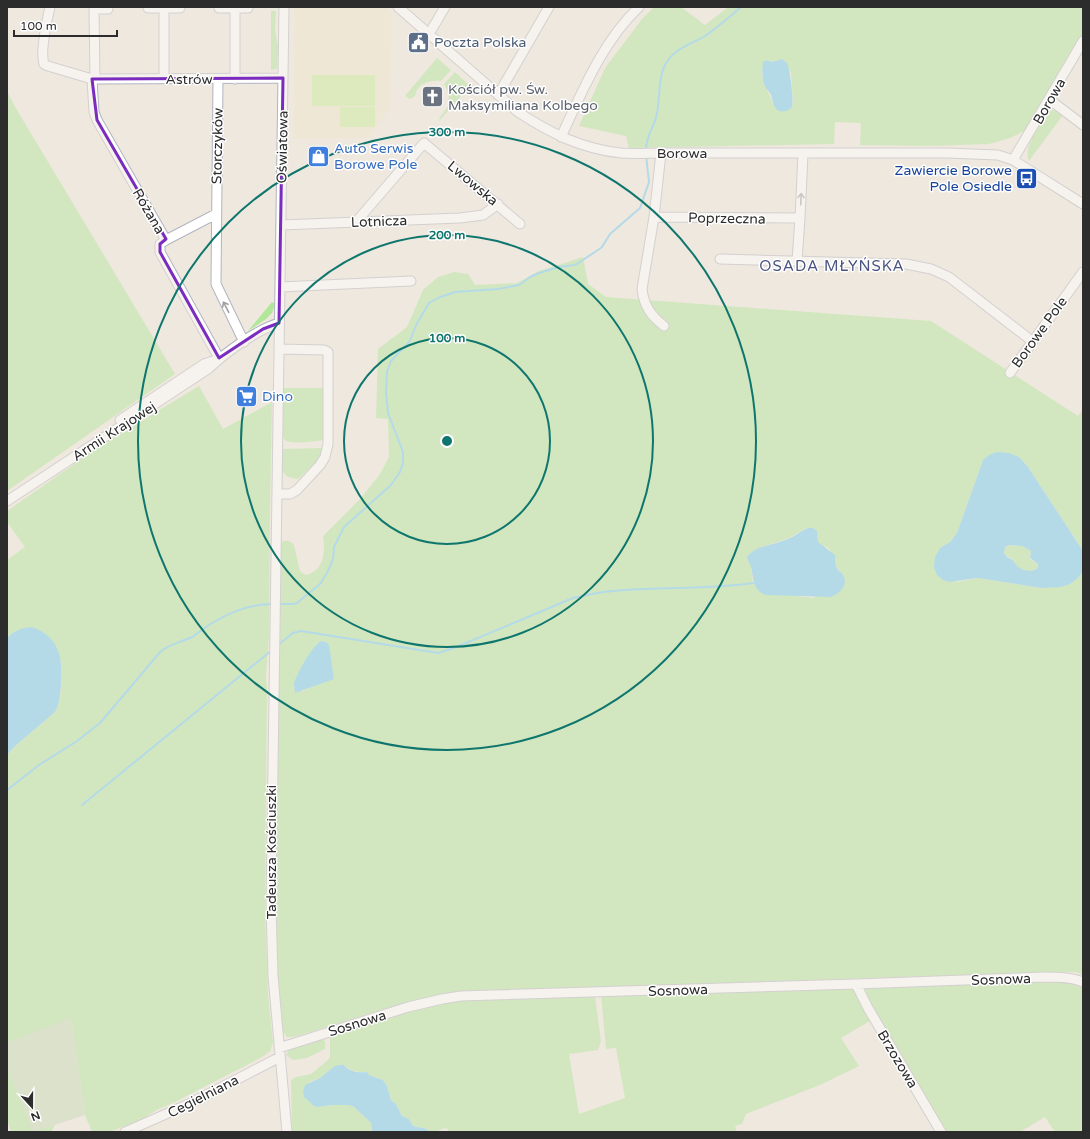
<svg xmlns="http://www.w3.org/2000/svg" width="1090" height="1139" font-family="'Varela Round',sans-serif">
  <rect width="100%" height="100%" fill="#eee8de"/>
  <path fill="#f0e6cd" d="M294,7H387L392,12L390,108L368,138L293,139Z"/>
  <path fill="#b0e799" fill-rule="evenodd" d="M654,7H681L705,25L728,7H1083V37L1026,130L1010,138L989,144L929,146L860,145L861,124L860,123L835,122L834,144L629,148L626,136L579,126L605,68L642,19ZM782,59L791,73L793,102L792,107L773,104C770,93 762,84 762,72C762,68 765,63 767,60L772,62Z
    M271,11H276L275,30L278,47L277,67L276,69L271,70Z
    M437,58L451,70L441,81C430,80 417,83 415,96L410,99L405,96Z
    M455,72L470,86L439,121L440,117C450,106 452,98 444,84Z
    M7,91L14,105L175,374L7,491Z
    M1053,110L1063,115L1029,161C1022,146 1042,123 1050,111Z
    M583,257L588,284L606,297L931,321L1078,416L1083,409V551L1028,467L983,460L957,533L950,542L940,548L957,582L978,578L1041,588L1079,577L1083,571V975L1076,972L871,978L450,994L394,1006L294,1037H287L283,1032L275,946L277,695L280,546L283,541C288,540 291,541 294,545L300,571C304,575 307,576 311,573C325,567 325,549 323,536L361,498L380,474L389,457L388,419L376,418L378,349L407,327L423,290L438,277L454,272L468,274L475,285L517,283L539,271ZM807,528H813L818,537V542L821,545L828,548L836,559C836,566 837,570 843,574L814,598L789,595L753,583L751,567L761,547L787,539ZM318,642L313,686L303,691L297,676Z
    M272,302L275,304L272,313L266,319L248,331Z
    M199,386L223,429L272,402L270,508L269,635L266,677L267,690L265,910L268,994L273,1043L270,1051L264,1056L175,1102L157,1110L141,1120L109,1132H92L85,1115L71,1019L7,1043V755L14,747L55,712L60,698L62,676L61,660L13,633L7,638V560L25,547L7,522V511L100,446Z
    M283,388H325V440C316,441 291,445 285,440C280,436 283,396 283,388Z
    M322,448L321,458L298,479C277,477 282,466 283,449Z
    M1009,545L1022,546L1031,551L1030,559L1038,564V568C1032,572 1023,572 1017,567C1015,565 1014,561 1012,559C1008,557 1007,556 1004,553L1005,547Z
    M1060,981L1083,986V1132H1055L1045,1117L1020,1132H946L912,1076L866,994L865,988Z
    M850,987L855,990L870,1021L841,1038L859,1066L822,1084L746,1114L742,1124L735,1126L737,1132H450L446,1128L439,1130V1132H429L427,1129L413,1126L409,1119L402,1116L396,1104L391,1100L387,1086L383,1080L369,1075L367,1072C359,1073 349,1071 344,1065C335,1065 329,1071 322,1077C318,1079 314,1080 310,1082L318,1107L331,1105H349L354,1107L371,1123L372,1132H292L291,1080L296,1077L311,1074L328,1060L330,1056V1034C372,1021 415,1006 460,1000L595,996L601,1041L598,1050L569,1054L579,1114L625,1098L616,1048L606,1049L601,995Z
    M321,1037L325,1042V1049L307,1058L293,1060L286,1055L289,1049Z
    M7,1067L33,1131L55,1125L51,1132H11L7,1120Z"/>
  <path fill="#c5d9b5" d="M71,1018L85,1115L33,1132L7,1067V1043Z"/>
  <path fill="#c5ee94" d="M312,75H375V106H312Z
    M340,107H375V127H340Z"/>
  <path fill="#6dcbf4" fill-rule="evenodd" d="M782,59C782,59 787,63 787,63C790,68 794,101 792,106C791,109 787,111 785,111C774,114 773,102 771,95C769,91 765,88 764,84C762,77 762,69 763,62L767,60L772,62Z
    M997,452L1009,453L1019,457L1028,467L1083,551V571L1079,577L1070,584L1061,587L1041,588L978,578L949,582L943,580L937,575L934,567L935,557L940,548L950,542L957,533L983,460L989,455ZM1009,545L1022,546L1031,551L1030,558L1038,564V568C1028,574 1018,570 1013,560L1007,557L1004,553L1005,547Z
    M808,528H813L817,531L818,542L835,555C836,559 835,564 837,568C838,571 842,572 843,575C849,586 839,594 831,597L766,595C752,590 754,579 751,567C750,564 748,561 747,557C756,545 774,545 788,539C795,536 801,531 808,528Z
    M32,627C60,637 63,658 61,685C60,694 60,703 55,712L14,747L7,755V638C15,630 21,628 32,627Z
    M321,641L326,642L329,645L334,679L295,693C295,690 294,687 294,684C296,674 313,645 321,641Z
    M340,1065H344C349,1072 359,1073 367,1072L369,1075L383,1080L387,1086L391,1100L396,1104L402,1116L409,1119L413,1126L427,1129L429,1132H372L371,1123L354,1107L349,1105H331L318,1107L314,1106L304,1097L303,1092L305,1085L320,1078L335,1066Z"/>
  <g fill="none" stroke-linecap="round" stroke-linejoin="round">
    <path stroke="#6dcbf4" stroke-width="2" d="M646,151C645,137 655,126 657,113C660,98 658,81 664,67C672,49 690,45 705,36C718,27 729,17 741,7
      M277,604H293L297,603L320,584L327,573L333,559L334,547L344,527L391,485L400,472L403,463V452L388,413L386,392L387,372L391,361L410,341L416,325L429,303L438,298L455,292L498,289L519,285L530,277L539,273L559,267L575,265L595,252L602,247L610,234L640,208L649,182L646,155
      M278,645L293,633L301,631L438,653L454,648L573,598C632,583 693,592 753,583
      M7,790L39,765L77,741L100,723L161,651C171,644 181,642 192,637C197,634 202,630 207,626C229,613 247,604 273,604
      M82,805L272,650"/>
    <defs>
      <path id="minor" d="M50,7C47,20 40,52 44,64L48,66L92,79L283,78
        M284,7L271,905L273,976L287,1132
        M398,7L518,112C550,133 582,149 621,153C634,154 648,153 661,153H947L998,155L1013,160L1083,204
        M148,8H180
        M219,8H248
        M235,8V79
        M429,34L445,7
        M164,78V8
        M92,79L94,112L97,120L166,240L160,244V252L219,358
        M95,79L94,9H108
        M218,79L216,284L244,342
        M498,95L549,7
        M1050,100L1083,125
        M561,137C582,92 602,42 639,7
        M661,153L654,217L642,289C644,306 651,316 664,326
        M1013,160L1083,41
        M654,217L800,218L803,154
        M356,222L424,143L520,224
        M281,225L460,218L483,215L498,204
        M166,240L216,214
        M720,259L906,264L931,269L949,277L1032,341
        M797,261L800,218
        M280,287L411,281
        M1010,373L1083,272
        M120,420L204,364L216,360
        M277,494H290L297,490L320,465L325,457L328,444V352L324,350L279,349
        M7,501L208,369C225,353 256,330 279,323
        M856,984L868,1008L941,1132
        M279,1048L408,1007L442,999L461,996L856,984L1045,977C1057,977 1071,977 1083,982
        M125,1132L191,1103L280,1057"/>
    </defs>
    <use href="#minor" stroke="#b2b4c0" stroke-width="11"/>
    <use href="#minor" stroke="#fff" stroke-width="9"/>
  </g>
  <defs><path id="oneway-shaft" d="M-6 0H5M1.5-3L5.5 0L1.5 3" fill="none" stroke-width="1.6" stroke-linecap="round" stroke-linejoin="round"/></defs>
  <g stroke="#a0a0a0">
    <use href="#oneway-shaft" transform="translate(801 199) rotate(-87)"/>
    <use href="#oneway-shaft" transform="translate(226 307) rotate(-117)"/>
  </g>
  <path d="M0 0H1090V1139H0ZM283,78L279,323L263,329L219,358L160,252V244L166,239L97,120L92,79Z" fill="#eee8de" fill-opacity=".55" fill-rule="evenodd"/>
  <path fill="none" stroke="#7b2cbf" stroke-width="3" stroke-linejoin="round" d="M283,78L279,323L263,329L219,358L160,252V244L166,239L97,120L92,79Z"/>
  <g fill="none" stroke="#0f766e" stroke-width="2">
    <circle cx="447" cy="441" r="103"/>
    <circle cx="447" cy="441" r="206"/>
    <circle cx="447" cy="441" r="309"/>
  </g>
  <defs>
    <symbol id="civic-square" viewBox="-11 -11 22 22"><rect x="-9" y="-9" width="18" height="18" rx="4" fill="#5c6f8a" stroke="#fff"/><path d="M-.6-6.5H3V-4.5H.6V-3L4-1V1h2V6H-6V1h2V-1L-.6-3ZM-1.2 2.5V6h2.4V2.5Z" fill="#fff"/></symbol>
    <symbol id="church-square" viewBox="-11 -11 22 22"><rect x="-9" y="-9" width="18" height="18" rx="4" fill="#6b7280" stroke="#fff"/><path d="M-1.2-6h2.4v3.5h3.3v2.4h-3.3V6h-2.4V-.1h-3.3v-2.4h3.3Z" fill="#fff"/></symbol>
    <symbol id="shop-square" viewBox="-11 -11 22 22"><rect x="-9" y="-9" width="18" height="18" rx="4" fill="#3f7fe0" stroke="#fff"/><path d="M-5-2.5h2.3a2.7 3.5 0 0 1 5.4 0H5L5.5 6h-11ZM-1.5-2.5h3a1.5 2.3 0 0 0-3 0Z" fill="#fff"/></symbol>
    <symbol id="bus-square" viewBox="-11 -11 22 22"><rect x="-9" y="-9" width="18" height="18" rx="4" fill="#1a4fb4" stroke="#fff"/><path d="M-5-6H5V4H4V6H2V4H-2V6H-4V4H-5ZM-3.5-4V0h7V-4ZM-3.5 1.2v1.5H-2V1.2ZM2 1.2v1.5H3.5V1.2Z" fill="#fff"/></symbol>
    <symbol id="supermarket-square" viewBox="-11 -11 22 22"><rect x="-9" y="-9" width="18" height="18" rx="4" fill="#3f7fe0" stroke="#fff"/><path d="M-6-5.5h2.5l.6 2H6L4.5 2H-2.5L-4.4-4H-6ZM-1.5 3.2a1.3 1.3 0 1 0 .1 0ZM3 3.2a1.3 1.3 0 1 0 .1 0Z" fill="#fff"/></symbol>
  </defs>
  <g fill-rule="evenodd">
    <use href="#civic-square" x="406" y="30" width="25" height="25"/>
    <use href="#church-square" x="420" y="84" width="25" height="25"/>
    <use href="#shop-square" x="306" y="144" width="25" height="25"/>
    <use href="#bus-square" x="1014" y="166" width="25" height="25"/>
    <use href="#supermarket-square" x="234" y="384" width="25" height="25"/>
  </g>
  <g text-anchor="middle" stroke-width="3" stroke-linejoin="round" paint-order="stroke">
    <g font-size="14" fill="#4e5e75" stroke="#fff" text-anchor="start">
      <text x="434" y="47">Poczta Polska</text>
    </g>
    <g font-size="14" fill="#2c2c2c" stroke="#fff">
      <text x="189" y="84">Astrów</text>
      <text transform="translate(1049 101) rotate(-60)" y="5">Borowa</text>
      <text transform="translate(217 146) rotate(-89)" y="5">Storczyków</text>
      <text transform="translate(282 147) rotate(-89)" y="5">Oświatowa</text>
      <text x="682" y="158">Borowa</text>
      <text transform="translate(473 183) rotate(40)" y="5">Lwowska</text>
      <text transform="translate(149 211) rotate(60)" y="5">Różana</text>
      <text transform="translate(727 218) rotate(1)" y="5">Poprzeczna</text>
      <text transform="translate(379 221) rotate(-2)" y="5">Lotnicza</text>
      <text transform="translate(1039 332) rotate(-54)" y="5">Borowe Pole</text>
      <text transform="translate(114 431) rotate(-33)" y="5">Armii Krajowej</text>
      <text transform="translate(271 852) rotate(-90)" y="5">Tadeusza Kościuszki</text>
      <text transform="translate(1001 979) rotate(-2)" y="5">Sosnowa</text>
      <text transform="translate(678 990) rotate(-2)" y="5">Sosnowa</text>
      <text transform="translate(357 1023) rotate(-17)" y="5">Sosnowa</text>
      <text transform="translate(898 1059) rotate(59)" y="5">Brzozowa</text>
      <text transform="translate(203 1096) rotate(-27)" y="5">Cegielniana</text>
    </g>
    <g font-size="14" fill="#5b616d" stroke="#fff" text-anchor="start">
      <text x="448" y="94">Kościół pw. Św.<tspan x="448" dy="16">Maksymiliana Kolbego</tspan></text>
    </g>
    <g font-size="14" fill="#366cbe" stroke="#fff" text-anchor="start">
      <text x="334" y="153">Auto Serwis<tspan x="334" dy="16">Borowe Pole</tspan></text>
      <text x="262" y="401">Dino</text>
    </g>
    <g font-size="14" fill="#164399" stroke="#fff" text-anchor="end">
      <text x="1012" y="175">Zawiercie Borowe<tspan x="1012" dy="16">Pole Osiedle</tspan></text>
    </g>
    <g font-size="15" letter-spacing="1" fill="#4a5280" stroke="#fff">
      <text x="832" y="271">OSADA MŁYŃSKA</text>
    </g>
  </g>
  <circle cx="447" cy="441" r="6" fill="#0f766e" stroke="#fff" stroke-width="2"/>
  <g font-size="12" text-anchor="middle" font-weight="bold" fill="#0f766e" stroke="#fff" stroke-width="3" stroke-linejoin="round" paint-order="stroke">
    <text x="447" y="136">300 m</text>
    <text x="447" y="239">200 m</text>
    <text x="447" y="342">100 m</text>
  </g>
  <rect width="1090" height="1139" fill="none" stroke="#2c2c2c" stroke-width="16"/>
  <g transform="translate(32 1107) rotate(159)" stroke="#ffffff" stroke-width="3" paint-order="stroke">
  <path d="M0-3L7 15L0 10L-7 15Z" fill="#2c2c2c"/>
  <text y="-6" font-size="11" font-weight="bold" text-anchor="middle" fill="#2c2c2c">N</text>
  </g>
  <path d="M14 30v6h103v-6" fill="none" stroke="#2c2c2c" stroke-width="2"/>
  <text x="20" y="30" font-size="12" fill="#2c2c2c" stroke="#ffffff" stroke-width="3" paint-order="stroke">100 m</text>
</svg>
